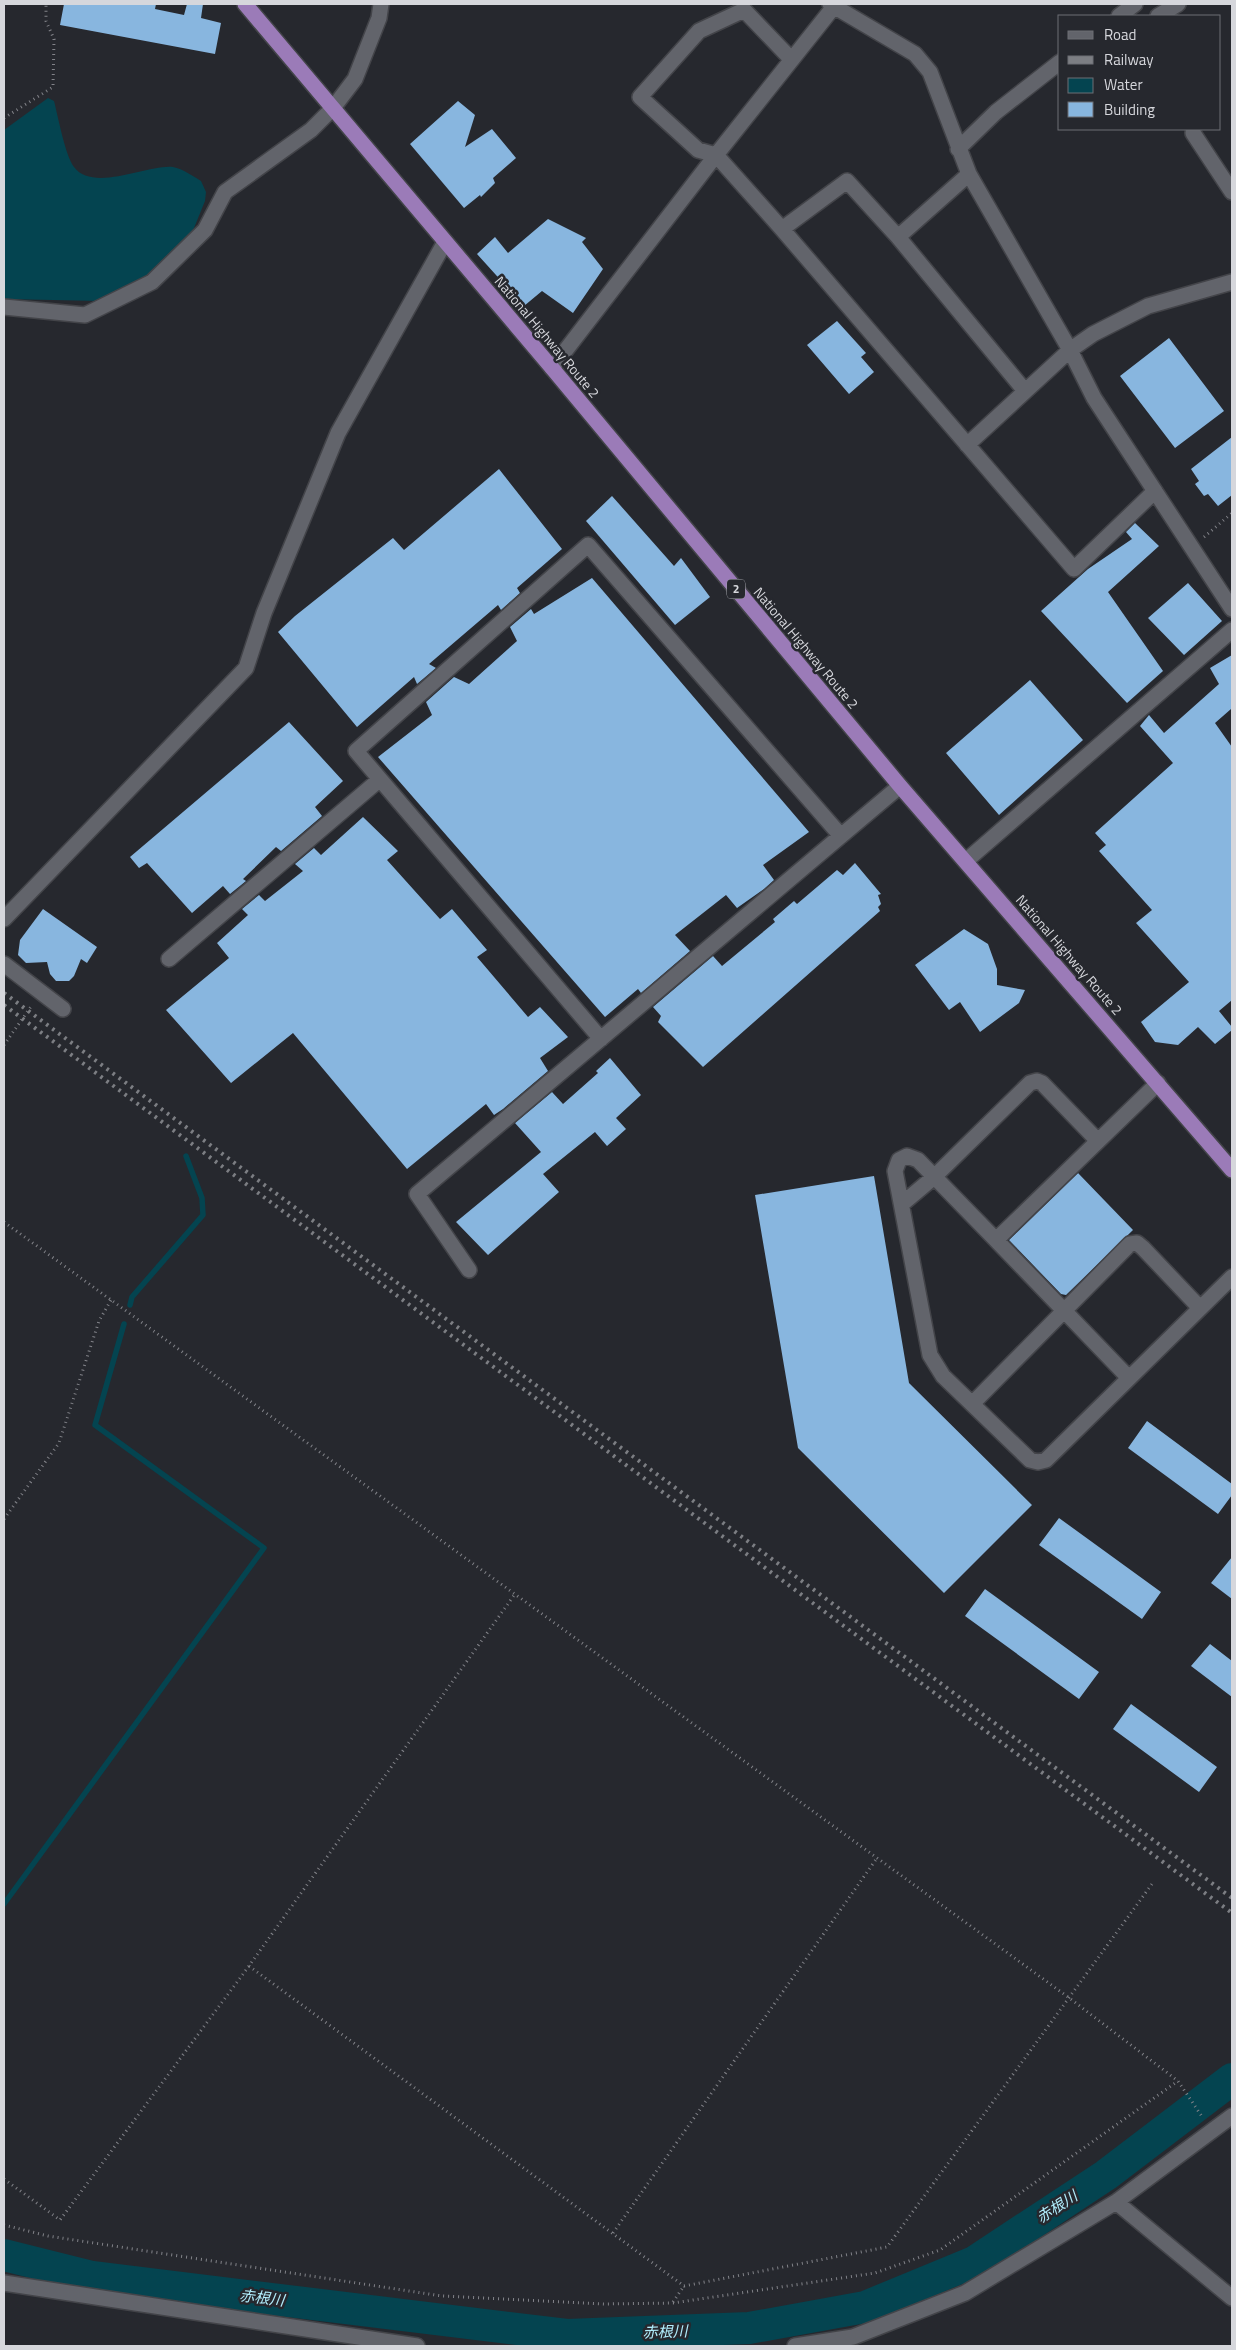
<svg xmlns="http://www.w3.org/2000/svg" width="1236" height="2350" font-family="'Titillium Web','Noto Sans JP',sans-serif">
  <rect width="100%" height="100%" fill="#26282e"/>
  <path fill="#044450" d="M48,98L54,101C58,116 65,155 74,167C93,193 149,164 173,167C183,169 193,176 201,181L206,192L205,201L194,228L184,242L151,273L101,301L4,299V130Z"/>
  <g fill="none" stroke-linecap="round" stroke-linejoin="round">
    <path stroke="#044450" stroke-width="5.5" d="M130,1305L132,1297L203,1215L202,1198L186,1156
      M4,1904L264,1548L95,1425L124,1324"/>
    <path stroke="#044450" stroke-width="32" d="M4,2255L92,2277L567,2335L749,2328L865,2307L974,2262L1106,2175L1232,2079"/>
  </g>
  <path fill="#88b6df" d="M64,4H156L155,9L184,15L187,4H203L201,18L221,23L215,54L60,25Z
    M458,101L475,115L465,147L492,129L516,158L493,178L495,183L481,197L480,195L464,208L410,144Z
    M548,219L586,238L582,242L603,269L573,313L542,291L524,306L477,254L495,237L508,253Z
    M837,321L866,353L861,357L874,372L849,394L807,345Z
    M1169,338L1224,411L1175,448L1120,376Z
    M1232,437V495L1218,506L1208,494L1204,496L1195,484L1199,481L1191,469Z
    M499,469L562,549L517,588L520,593L501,610L498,605L429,664L436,668L417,684L414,677L357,727L278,632L295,616L393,538L404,550Z
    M612,496L674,566L681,558L710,597L675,625L586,521Z
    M1135,523L1159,546L1108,592L1163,671L1127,703L1041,611L1088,569L1132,539L1126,532Z
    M592,578L809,832L763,865L774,880L764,889L737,908L726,895L675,935L690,951L641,993L638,989L605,1017L378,757L432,715L426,702L454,677L469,684L517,641L510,627L531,609L534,614Z
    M1188,583L1222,621L1184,655L1148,618Z
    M1232,655V711L1231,709L1215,723L1232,747V1000L1219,1011L1232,1027V1030L1215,1044L1198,1027L1178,1045L1155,1042L1141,1022L1189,982L1136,923L1152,910L1099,851L1106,845L1095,833L1173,763L1140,726L1149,715L1164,733L1219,684L1210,668Z
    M1030,680L1083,740L999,815L946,753Z
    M289,722L343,781L315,807L322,816L281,851L276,847L243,879L246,881L230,894L223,886L192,913L147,863L139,868L130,857Z
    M363,817L398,851L387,860L440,919L452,909L487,950L477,957L528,1017L540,1007L568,1037L540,1058L548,1071L503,1109L494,1115L486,1104L407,1169L293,1033L231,1083L166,1010L229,958L217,943L248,915L242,909L259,895L265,901L303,871L295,864L314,848L321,855Z
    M855,863L881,894L878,895L881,904L878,907L880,911L703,1067L658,1022L661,1016L653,1007L713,956L722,966L775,922L773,919L794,901L797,904L837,870L843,875Z
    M43,909L97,947L87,963L81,959L74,976L69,981H56L50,974L47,962L26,963L18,955L20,940Z
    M964,929L988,944L997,969V985L1025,990L1019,1003L980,1032L960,1002L949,1010L915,965Z
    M610,1058L641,1095L616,1118L626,1129L607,1146L595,1132L543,1174L559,1192L488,1255L456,1222L541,1152L515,1123L552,1092L563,1104L598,1073L596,1071Z
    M1078,1173L1133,1230L1066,1295L1061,1294L1009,1240Z
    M874,1176L909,1383L1032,1505L944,1593L798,1448L755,1195Z
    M1147,1421L1232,1484V1495L1218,1514L1128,1448Z
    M1059,1518L1161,1592L1142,1619L1039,1545Z
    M1232,1557V1599L1211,1583Z
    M985,1589L1099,1672L1079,1699L965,1616Z
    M1210,1644L1232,1661V1697L1191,1666Z
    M1131,1704L1217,1767L1199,1792L1113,1729Z"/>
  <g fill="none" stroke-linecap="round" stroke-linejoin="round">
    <defs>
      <path id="minor" d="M830,4L915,54L930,72L969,174L1070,350L1094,398L1232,609
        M1119,16L1135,4
        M1158,16L1178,4
        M791,59L744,10L699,31L640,97L698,150L716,155L782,229L1074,569L1155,491
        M1193,133L1232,192
        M958,149L996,112L1060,62
        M782,229L847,181L898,237L1025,391
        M898,237L969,174
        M4,307L85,315L152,282L205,230L225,192L311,130L333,108L355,79L379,18L381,4
        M552,368L716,155L836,4
        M967,445L1070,350L1093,334L1148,306L1232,282
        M967,860L1232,630
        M4,919L246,668L264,613L338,433L445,242
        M169,959L379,780
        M4,964L63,1009
        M601,1039L356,751L588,545L841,836
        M1158,1083L996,1240L918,1160L907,1156L899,1160L895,1171L930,1355L943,1376L1030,1460L1038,1462L1046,1460L1232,1277
        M902,1204L934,1177L1030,1083L1037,1081L1042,1083L1098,1141
        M996,1240L1129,1378
        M469,1270L417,1194L900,786
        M972,1404L1130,1244L1137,1243L1143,1248L1200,1308
        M1232,2116L1116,2202L1232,2298
        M4,2283L417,2346
        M795,2346L853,2337L965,2293L1116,2202"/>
      <path id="highway" d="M245,4L552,368L900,786L1232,1170"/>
    </defs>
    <use href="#minor" stroke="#434449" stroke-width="18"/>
    <use href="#highway" stroke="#434449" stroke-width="18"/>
    <path stroke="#828389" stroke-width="3" stroke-dasharray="1 4" stroke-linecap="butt" d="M4,118L53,87L54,39L46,21V4
      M1204,537L1232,513
      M4,1045L32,1005
      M4,1222L1068,1997L1178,2081L1203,2118
      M4,1519L59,1443L99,1321L111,1300
      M249,1966L684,2286L887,2247L1152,1884
      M4,2179L60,2220L249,1966L515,1594
      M4,2225L48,2236L442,2296L604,2304L673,2303L875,2273L940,2250L1178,2081
      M613,2233L877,1858
      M673,2302L684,2286"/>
    <use href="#minor" stroke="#62646b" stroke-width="15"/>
    <use href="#highway" stroke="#9b7bb8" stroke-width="15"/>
    <path stroke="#7c7e83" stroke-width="4" stroke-dasharray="2.5 5" stroke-linecap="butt" d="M4,993L1232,1898
      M4,1005L1232,1913"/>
  </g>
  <g text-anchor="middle" stroke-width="5" stroke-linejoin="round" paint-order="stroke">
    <rect fill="#26282e" stroke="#a1a2a8" stroke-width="1" x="727" y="579.5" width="18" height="19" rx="4"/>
    <g font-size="12" font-weight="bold" fill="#d6d7dc">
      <text x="736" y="593">2</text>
    </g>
    <g font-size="14" fill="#d6d7dc" stroke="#26282e">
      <text transform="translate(547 337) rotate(50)" y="5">National Highway Route 2</text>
      <text transform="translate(806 648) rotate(50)" y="5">National Highway Route 2</text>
      <text transform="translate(1069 955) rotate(49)" y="5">National Highway Route 2</text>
    </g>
    <g font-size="15" font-style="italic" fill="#b1edfc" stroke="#26282e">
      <text transform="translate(1057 2207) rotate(-33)" y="5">赤根川</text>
      <text transform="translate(262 2298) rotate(7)" y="5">赤根川</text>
      <text transform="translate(665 2332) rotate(-2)" y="5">赤根川</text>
    </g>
  </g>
  <rect width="1236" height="2350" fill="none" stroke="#d6d7dc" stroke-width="10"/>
  <rect x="1058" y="15" width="162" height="115" fill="#26282e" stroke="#6c6e74"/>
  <rect x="1068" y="31" width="25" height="8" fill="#62646b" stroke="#6c6e74"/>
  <text x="1104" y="40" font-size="15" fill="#d6d7dc">Road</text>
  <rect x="1068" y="56" width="25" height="8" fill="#7c7e83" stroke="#6c6e74"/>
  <text x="1104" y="65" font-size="15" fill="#d6d7dc">Railway</text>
  <rect x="1068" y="78" width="25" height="15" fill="#044450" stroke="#6c6e74"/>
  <text x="1104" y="90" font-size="15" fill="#d6d7dc">Water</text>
  <rect x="1068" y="102" width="25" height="15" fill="#88b6df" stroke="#6c6e74"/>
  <text x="1104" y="115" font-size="15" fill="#d6d7dc">Building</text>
</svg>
